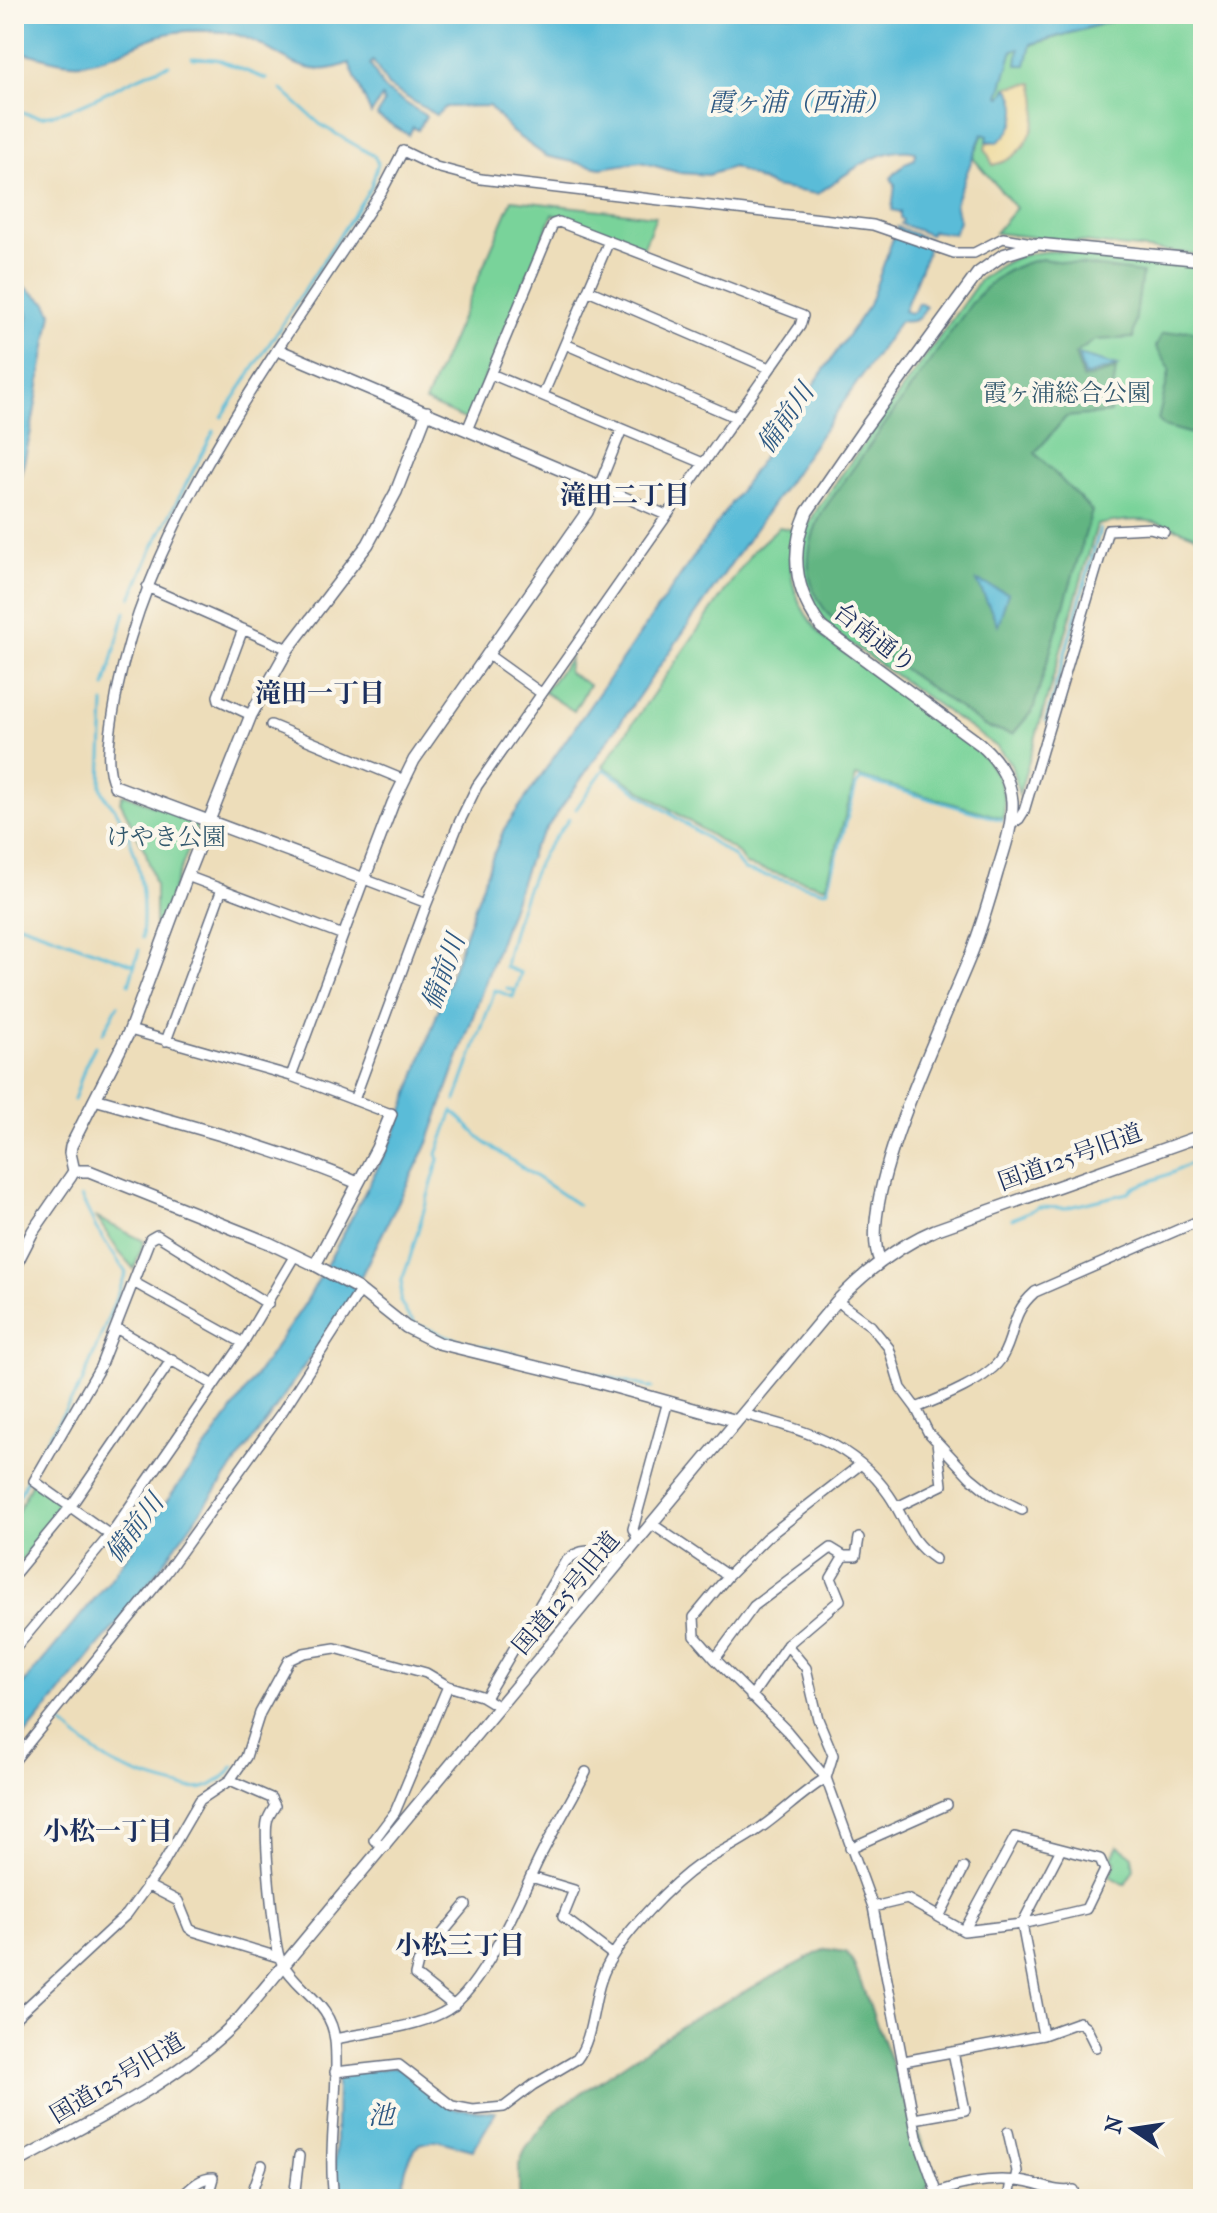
<svg xmlns="http://www.w3.org/2000/svg" width="1217" height="2213" font-family="'IM FELL French Canon','Noto Serif JP',serif">
  <rect width="100%" height="100%" fill="#fbf7ec"/>
  <filter id="ink" filterUnits="userSpaceOnUse"><feTurbulence type="fractalNoise" baseFrequency=".0125" numOctaves="2"/><feDisplacementMap in="SourceGraphic" scale="16" xChannelSelector="R" yChannelSelector="G"/><feConvolveMatrix kernelMatrix="1 2 1 2 8 2 1 2 1" color-interpolation-filters="sRGB"/></filter>
  <filter id="wash" filterUnits="userSpaceOnUse"><feTurbulence type="fractalNoise" baseFrequency=".006" numOctaves="4" result="noise"/><feDisplacementMap in="SourceGraphic" scale="32" xChannelSelector="R" yChannelSelector="G"/><feGaussianBlur stdDeviation="1.8" result="paint"/><feColorMatrix in="noise" values="0 0 0 0 0 0 0 0 0 0 0 0 0 0 0 0 0 1.4 0 .05"/><feComposite in="paint" operator="in"/></filter>
  <g filter="url(#wash)">
    <rect width="100%" height="100%" fill="#edddba"/>
    <path fill="#79d39a" stroke="#4a817c" stroke-width="2" d="M1136,14H1203V255L995,233L1016,208L973,158L998,97L1013,50Z
      M512,200L656,216L643,249L553,214L467,420L425,402Z
      M1057,251L1203,266V539C1160,521 1144,515 1097,525L1019,795L1011,764L997,747L834,632C802,596 790,550 818,508L980,280C1007,259 1022,252 1057,251Z
      M779,527L794,530C785,574 794,606 825,639L975,746C993,765 1009,791 1003,818L856,776L826,887L746,865L737,852L603,766L753,551Z
      M570,658L568,672L589,685L574,711L544,692Z
      M123,794L195,821L196,830L155,935V885L146,853L120,801Z
      M97,1218L144,1241L134,1269L119,1252Z
      M32,1482L62,1504V1509L14,1569V1520Z
      M1118,1846L1132,1856L1134,1869L1125,1885L1110,1876L1116,1861L1111,1859Z"/>
    <path fill="#62b582" stroke="#3e7270" stroke-width="2" d="M1042,259L1142,273L1133,338L1095,340L1075,354L1083,379L1116,369L1110,413L1066,417L1035,453L1092,511L1033,710L1013,734L986,727L834,620C802,588 803,552 822,512L971,304C991,279 1010,265 1042,259Z
      M1190,330L1200,336L1203,344V437L1164,426L1158,420L1170,369L1156,347L1162,334Z
      M825,1949L846,1952L853,1962L930,2164L931,2182L919,2199H522L519,2193V2164L525,2150L555,2111L690,2020Z"/>
    <path fill="#eeda9e" stroke="#84847e" stroke-width="2" d="M1033,83C1044,116 1030,157 993,165L985,148L987,143C1014,139 1025,109 1007,87Z"/>
    <path fill="#5abcd8" stroke="#3a769b" stroke-width="2" d="M14,14H1136L1031,44L1026,65H1017L1019,49L1013,50L999,96L1002,97L1007,87C1023,105 1016,129 998,142L987,141L988,136L982,134L955,203L959,221L954,234L932,231L930,235L901,224L903,220L900,218V212L892,210L895,185L891,178L905,163L915,159V152C880,144 845,176 817,194L774,187L733,167L708,175L680,173L641,162L601,168L546,156L512,132L489,106L446,107L436,115L388,86L373,61L370,64L384,89L426,116L418,130L413,127L409,135L377,116L384,103L382,97L371,114L349,63C294,87 275,38 223,32C199,30 174,29 150,39C127,48 106,60 81,63C61,65 34,54 14,50Z
      M897,227L929,240L927,253L904,311L910,313L914,312L918,303L926,306C921,320 914,323 900,321L533,848L428,1143L349,1300L268,1419L137,1599L14,1749V1695L107,1584L229,1415L306,1302L338,1244L394,1136L492,858L504,829L869,305Z
      M14,279L47,303L52,313L31,431L14,506V398L28,315L25,306L14,298Z
      M1078,355L1117,366L1084,376Z
      M977,581L1008,593L998,625Z
      M398,2067L451,2108L496,2112L473,2150L436,2140L419,2144C406,2160 403,2175 403,2195C384,2204 374,2198 356,2193C350,2192 341,2193 335,2193L337,2074Z"/>
    <g fill="none" stroke-linecap="round" stroke-linejoin="round">
      <path stroke="#5abcd8" stroke-width="3" d="M192,58L216,59L266,79
        M14,110C23,112 36,118 45,116C89,108 126,78 169,65
        M222,417L371,187L378,163L374,156L321,125L281,89
        M131,598L154,545L214,431
        M105,687L125,612
        M104,703L101,786C103,798 111,802 117,812C139,850 146,895 142,938
        M1046,721L1100,529
        M576,809L604,769L733,856L744,870L825,891L828,889L856,786L861,779L1002,820
        M14,922L135,965
        M129,984L139,950
        M507,988L515,991
        M103,1033L118,1005
        M74,1100L85,1066L95,1046
        M456,1100L495,990L513,997L521,973L505,967C511,932 526,885 543,854C551,842 561,830 569,819
        M453,1111L437,1154L439,1159L409,1261L402,1280L400,1301L408,1316L417,1325L467,1343L549,1362
        M454,1112L484,1142L578,1205
        M1012,1219L1039,1207L1065,1208L1128,1193L1133,1188L1174,1172L1203,1156
        M564,1366L652,1388
        M14,1507L39,1453L82,1383L126,1273L96,1228L81,1197
        M59,1721C74,1735 90,1749 108,1761C124,1771 186,1793 204,1788C216,1785 227,1775 234,1766"/>
    </g>
  </g>
  <g filter="url(#ink)">
    <g fill="none" stroke-linecap="round" stroke-linejoin="round">
      <defs>
        <path id="minor" d="M588,290L769,368
          M565,344L735,417
          M491,374L703,463
          M543,395L609,241
          M622,429L599,486L666,515
          M147,587L288,649
          M243,629L218,696L219,700L251,715
          M487,654L541,693
          M271,725L404,780
          M115,786C104,767 110,736 113,715C140,528 282,347 382,191L403,151L436,167L481,179L873,225L954,253H974L1003,238L1038,244
          M1011,825L1019,819L1024,811L1108,530L1150,528L1164,532
          M187,876L343,935
          M130,1030L291,1076L391,1114
          M166,1041L222,889
          M291,1076L364,879L427,903
          M354,1100L427,903L458,825L477,786L800,326L803,316L559,222L553,224L467,430
          M135,1283L243,1343
          M837,1301L871,1326L889,1348L901,1388L916,1408L928,1432L970,1477L992,1495L1022,1510
          M116,1328L214,1385
          M916,1408C939,1399 990,1379 1002,1357C1017,1331 1009,1315 1035,1292L1203,1219
          M743,1414C801,1429 854,1443 889,1495C907,1521 907,1540 935,1559
          M861,1464L766,1538L728,1576L694,1617L695,1636L715,1659L787,1731L826,1778L873,1907L917,2137L939,2199
          M897,1507L942,1485L937,1442
          M652,1524L728,1576
          M110,1535L34,1481L100,1367L150,1239L157,1235L268,1304
          M638,1540L633,1529L668,1401
          M14,1575L71,1506L172,1359
          M14,1650L110,1535L243,1343L295,1255
          M715,1659L754,1606L831,1548L844,1556
          M751,1697L787,1645L840,1600L831,1578L844,1556H856L859,1538
          M485,1698L565,1562C584,1543 599,1553 623,1559
          M14,1761L166,1573L282,1412L360,1291
          M230,1780L271,1798L275,1806C272,1811 268,1816 267,1822C264,1838 274,1950 281,1961C298,1992 331,2002 335,2040C340,2091 327,2145 334,2199
          M385,1847L374,1840L395,1812L448,1686
          M850,1848L947,1805
          M531,1877L574,1890L563,1917L613,1955
          M147,1885L178,1901L189,1928L193,1931L278,1957
          M873,1907L907,1899L964,1931L1022,1924L1086,1909L1105,1870L1100,1859L1015,1837L964,1931
          M939,1917L964,1868
          M454,2006L415,1975L418,1963L466,1905
          M14,2019L127,1914L161,1867L200,1800L230,1780L246,1757L260,1713L289,1660L304,1653L335,1648L426,1673L448,1686L481,1696L499,1707
          M1043,2035L1022,1924L1061,1849
          M335,2039C368,2032 413,2028 442,2013C483,1993 521,1894 542,1853C556,1826 572,1799 586,1772
          M904,2061L1043,2035L1079,2022L1086,2027L1096,2047
          M335,2072L399,2065L452,2106L473,2110L504,2107L533,2085L577,2059C596,2034 591,1993 609,1962C627,1930 670,1885 700,1864C721,1851 743,1841 763,1826C784,1811 803,1792 826,1778L833,1755L818,1719L806,1668L787,1645
          M914,2119L965,2110L953,2052
          M1008,2132L1017,2171L1015,2181
          M179,2199C190,2189 198,2178 213,2178L207,2199
          M250,2199L262,2165
          M294,2199L299,2156
          M923,2199C951,2184 992,2176 1024,2182C1042,2185 1055,2193 1074,2190
          M1008,2199L1011,2181"/>
        <path id="tertiary" d="M115,786L364,879L393,803L414,760L587,512L599,486L278,350
          M95,1099C183,1125 273,1146 358,1183
          M74,1171L70,1153L71,1146L130,1030L187,876L251,715L288,649L368,544L396,492L427,412
          M880,1261C853,1202 949,1012 973,949C982,924 990,898 997,873C1004,850 1013,826 1012,801C1010,777 997,759 980,744L821,627C795,591 789,553 807,512L864,429L978,273L1003,255L1038,244L1203,260
          M315,1265L377,1148L391,1114
          M14,1268L33,1231L71,1176L74,1171H89L269,1243L315,1265L357,1288L406,1327L438,1343L586,1379L737,1421
          M14,2164C91,2121 176,2083 239,2019L837,1301C866,1271 896,1247 935,1230L1203,1135"/>
      </defs>
      <use href="#minor" stroke="#646c7e" stroke-width="12"/>
      <use href="#tertiary" stroke="#646c7e" stroke-width="14"/>
      <use href="#minor" stroke="#fff" stroke-width="9"/>
      <use href="#tertiary" stroke="#fff" stroke-width="11"/>
    </g>
  </g>
  <g text-anchor="middle" stroke-width="8" stroke-linejoin="round" paint-order="stroke">
    <g font-size="24" fill="#32586d" stroke="#fbf7ec">
      <text x="1067" y="401">霞ヶ浦総合公園</text>
      <text x="166" y="845">けやき公園</text>
    </g>
    <g font-size="24" fill="#1b2f5e" stroke="#fbf7ec">
      <text transform="translate(875 638) rotate(38)" y="8">台南通り</text>
      <text transform="translate(1070 1157) rotate(-20)" y="8">国道125号旧道</text>
      <text transform="translate(566 1593) rotate(-50)" y="8">国道125号旧道</text>
      <text transform="translate(117 2078) rotate(-31)" y="8">国道125号旧道</text>
    </g>
    <g font-size="26" font-style="italic" fill="#2e5983" stroke="#fbf7ec">
      <text x="799" y="111">霞ヶ浦（西浦）</text>
      <text transform="translate(785 418) rotate(-55)" y="9">備前川</text>
      <text transform="translate(443 972) rotate(-70)" y="9">備前川</text>
      <text transform="translate(134 1528) rotate(-53)" y="9">備前川</text>
      <text x="381" y="2124">池</text>
    </g>
    <g font-size="26" font-weight="bold" fill="#1b2f5e" stroke="#fbf7ec">
      <text x="625" y="504">滝田二丁目</text>
      <text x="320" y="702">滝田一丁目</text>
      <text x="108" y="1840">小松一丁目</text>
      <text x="460" y="1954">小松三丁目</text>
    </g>
  </g>
  <rect width="1217" height="2213" fill="none" stroke="#fbf7ec" stroke-width="48"/>
  <g transform="translate(1133 2129) rotate(283)" stroke="#fbf7ec" stroke-width="6" paint-order="stroke">
  <path d="M0-6L14 30L0 20L-14 30Z" fill="#1b2f5e"/>
  <text y="-12" font-size="22" font-weight="bold" text-anchor="middle" fill="#1b2f5e">N</text>
  </g>
</svg>
